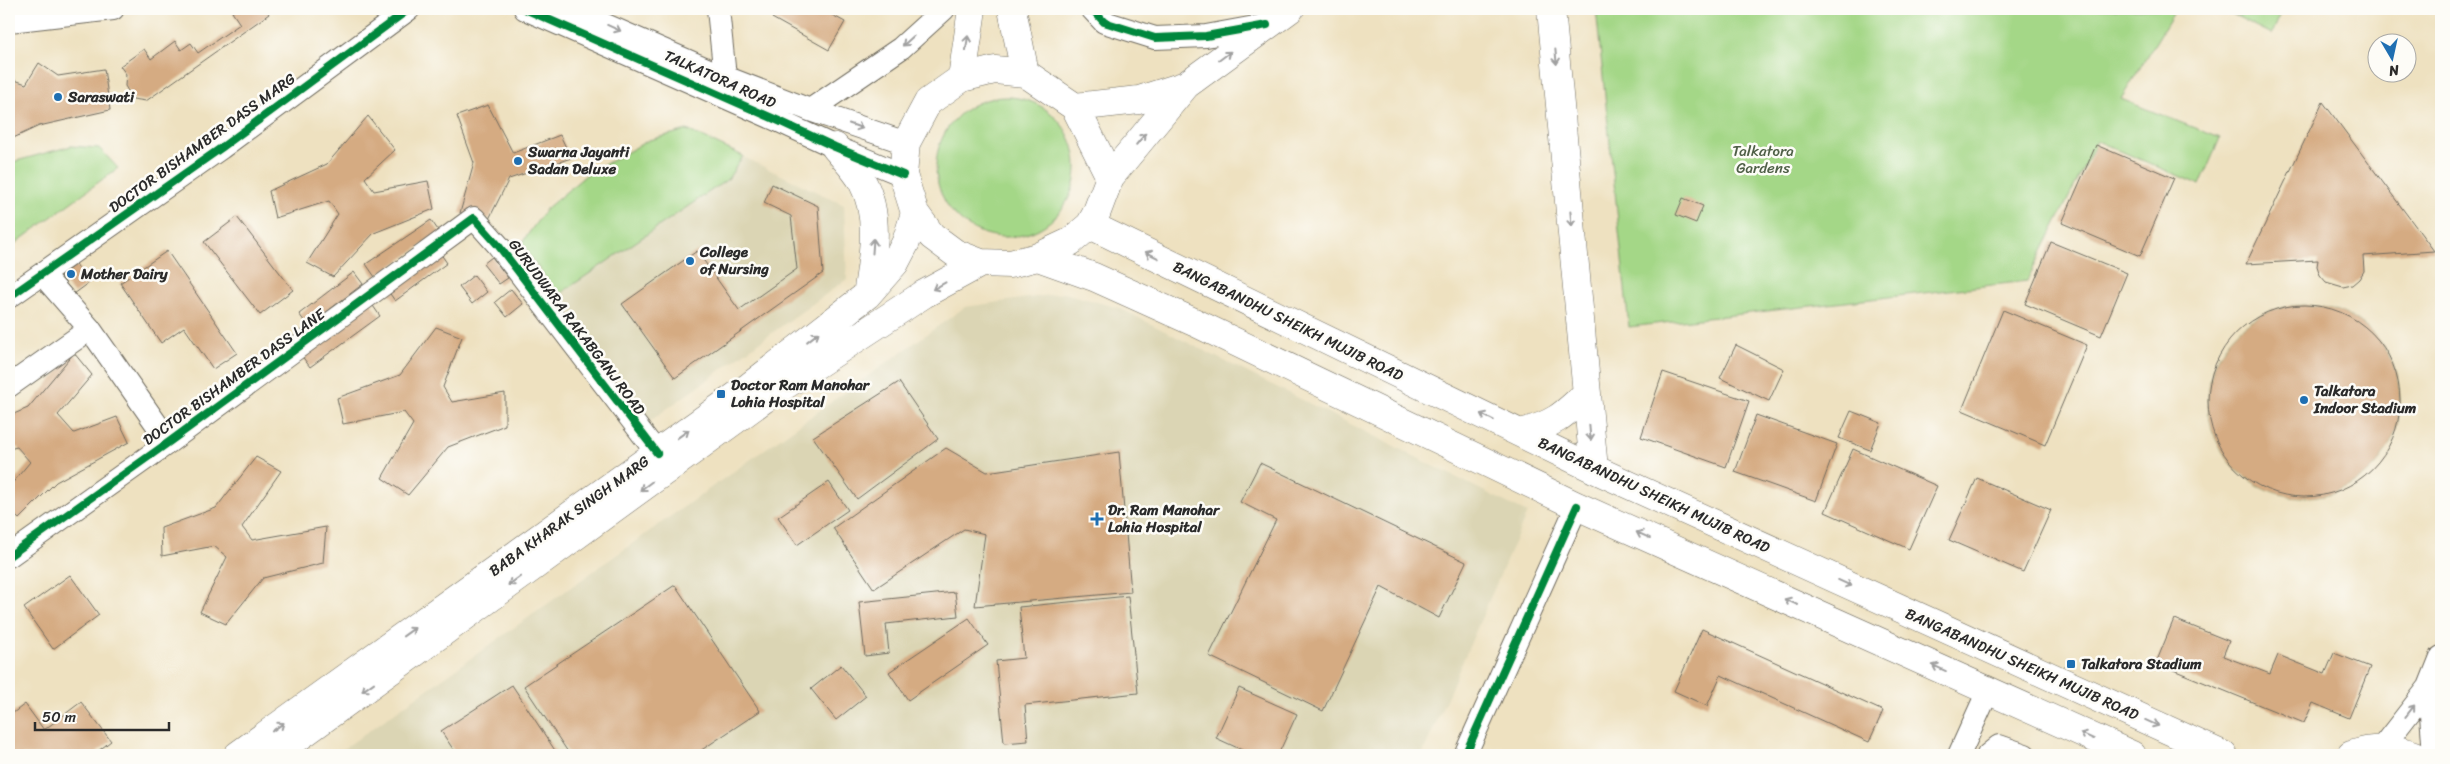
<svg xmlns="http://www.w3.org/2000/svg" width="2450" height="764" font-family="Sriracha,sans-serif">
  <rect width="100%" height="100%" fill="#fdfcf7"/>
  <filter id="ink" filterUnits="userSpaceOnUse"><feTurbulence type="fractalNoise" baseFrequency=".02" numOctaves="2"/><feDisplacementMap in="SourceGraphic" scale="10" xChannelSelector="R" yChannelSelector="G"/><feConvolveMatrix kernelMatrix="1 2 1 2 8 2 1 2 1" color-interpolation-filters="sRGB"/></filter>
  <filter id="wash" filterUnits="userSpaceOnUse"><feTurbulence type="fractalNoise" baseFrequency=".0096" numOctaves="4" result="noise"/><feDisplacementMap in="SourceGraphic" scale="20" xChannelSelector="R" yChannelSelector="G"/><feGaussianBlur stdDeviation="1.12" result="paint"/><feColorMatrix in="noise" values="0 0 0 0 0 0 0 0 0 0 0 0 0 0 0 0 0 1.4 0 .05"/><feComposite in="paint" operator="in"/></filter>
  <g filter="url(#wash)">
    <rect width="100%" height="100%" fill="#eee1c0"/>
    <path fill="#dbd5b4" d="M687,130L844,205L847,279L650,421L521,244L546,209L586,175L649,140Z
      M1064,293L1119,308L1527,513L1422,755H335L965,307Z"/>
    <path fill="#a4d787" stroke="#688159" d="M1596,9H2176L2121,99L2220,138L2200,185L2097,141L2027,281L1629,327Z
      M2222,9H2283L2272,34Z
      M936 167a70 70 0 1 1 140 0a70 70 0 1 1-140 0Z
      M687,130L743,156L728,179L558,295L521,244L546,209L586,175L649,140Z
      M71,146L99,148L118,168L9,248V163Z
      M2208 401a96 96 0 1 1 192 0a96 96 0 1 1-192 0Z"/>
    <g id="blocks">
      <path fill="#d5ab82" d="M237,9H266L269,14L146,101L133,99L125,86L126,74L120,66L144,49L151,59L175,41L181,50L191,43L198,53L240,24L232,12Z
        M777,9H821L845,22L829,50L772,18Z
        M843,9H863V10L843,13Z
        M39,63L58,76L104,69L110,110L39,126L9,140V78L26,84Z
        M2323,102L2434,251L2363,256L2364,271L2359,279L2352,285L2343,287L2326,282L2320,275L2317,266L2318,260L2246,264Z
        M488,105L513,153L560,135L571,158L509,179L489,219L460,213L474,163L457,116Z
        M368,116L395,150L365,178L374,191L428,181L434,209L374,233L333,277L307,263L338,214L329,201L275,218L269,191L327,164Z
        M2096,145L2174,178L2140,256L2062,223Z
        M772,184L818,206L823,273L675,378L622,304L697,251L739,310L797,269L791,216L764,203Z
        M1683,198L1703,206L1696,223L1676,215Z
        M237,217L293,290L260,315L204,242Z
        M431,220L440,233L375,277L366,264Z
        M2051,242L2127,273L2101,336L2025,304Z
        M438,250L447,263L395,301L386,288Z
        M167,251L237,353L213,369L184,327L161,343L120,283Z
        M492,257L508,278L499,284L483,264Z
        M76,264L89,283L74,294L60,276Z
        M354,272L363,284L308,326L299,314Z
        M474,275L487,292L472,304L459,287Z
        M511,289L523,304L507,317L495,302Z
        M369,300L380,316L310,367L298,351Z
        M2208 401a96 96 0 1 1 192 0a96 96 0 1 1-192 0Z
        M2003,310L2087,345L2045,445L1962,410Z
        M436,327L462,337L443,387L452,402L505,393V425L448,447L408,495L382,478L413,424L404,412L343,424L337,398L400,375Z
        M1736,345L1784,369L1769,401L1720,378Z
        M74,353L92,375L58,415L74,433L117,417L129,442L56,482L19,519L9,510V487L30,462L17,447L9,449V416L28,408Z
        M1663,372L1749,401L1726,467L1641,437Z
        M899,382L938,439L857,499L813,437Z
        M1851,411L1881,423L1870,450L1839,438Z
        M1756,415L1837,444L1816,501L1735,472Z
        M946,448L987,472L1119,452L1131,592L975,606L985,534L964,529L874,589L833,528Z
        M1853,449L1937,486L1909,549L1825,512Z
        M256,457L281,471L242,527L252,540L326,527L323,563L263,578L226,624L200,612L227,557L214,546L162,556L161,528L216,508Z
        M1260,463L1466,562L1439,618L1381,587L1323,711L1209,656L1276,520L1240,502Z
        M1977,478L2051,510L2023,572L1949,540Z
        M829,482L848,510L797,545L778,517Z
        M70,575L99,615L53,649L24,608Z
        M675,585L760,711L694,755H570L524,686Z
        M955,592L958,616L886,624L889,653L865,656L859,602Z
        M1128,596L1138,693L1025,705L1028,741L1004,743L996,661L1024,658L1019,607Z
        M969,618L988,645L908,700L889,672Z
        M2174,619L2229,641L2223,656L2270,674L2278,655L2325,674L2334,653L2370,667L2349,718L2313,703L2304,723L2156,663Z
        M1702,629L1883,711L1869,742L1721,675L1707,706L1674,691Z
        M841,665L866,696L836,720L811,689Z
        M512,685L558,755H457L441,731Z
        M1239,688L1297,714L1278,755H1253L1216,738Z
        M81,702L111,741L93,755H9V716L25,704L44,730Z"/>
    </g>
  </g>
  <g filter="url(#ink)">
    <use href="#blocks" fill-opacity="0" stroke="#6f6b5f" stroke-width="1"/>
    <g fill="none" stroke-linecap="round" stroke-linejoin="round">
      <defs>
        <path id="minor" d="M525,9L779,121L835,147L903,175
          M569,9L725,77L810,110L906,143
          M718,9L725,77
          M1092,9L1104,22L1155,38L1206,36L1266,25
          M9,21L113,9
          M810,110L901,48L944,9
          M42,274L90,329L169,442
          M9,297L221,148L409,9
          M9,386L90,329
          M9,556L169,442L474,218L498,245L657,453
          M2429,687L2441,657
          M2380,750L2429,687L2434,755
          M1465,755L1577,506
          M1959,755L1988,691
          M1988,755L1999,746L2025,755"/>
        <path id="major" d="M1012,9L1025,73
          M1551,9L1594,469
          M962,78L972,9
          M1075,107L1139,100L1186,85
          M835,147C844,158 855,169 862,181C881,216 873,257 867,295
          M1110,177L1075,107L1025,73L995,70L962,78L928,102L906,143L903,175L915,213L932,236L955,253L981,263L1010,264L1038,257L1070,242L1090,225L1096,214L1110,177L1186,85L1290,9
          M1090,225L1594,469L2223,755
          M1038,257L1094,277L1196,323L1577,506L2132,755
          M1520,433C1553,425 1563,416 1587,393
          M238,755L750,386L867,295L895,263L906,242L915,213
          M274,755L764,399L924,294L981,263
          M2351,755C2372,748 2394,747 2415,755"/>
      </defs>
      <use href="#minor" stroke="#6f6b5f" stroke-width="24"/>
      <use href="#major" stroke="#6f6b5f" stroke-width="29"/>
      <use href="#minor" stroke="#fff" stroke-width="22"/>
      <use href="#major" stroke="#fff" stroke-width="28"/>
      <defs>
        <path id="cycleway" d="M525,9L779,121L835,147L903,175
          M1092,9L1104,22L1155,38L1206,36L1267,25
          M9,297L221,148L409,9
          M9,556L169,442L474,218L498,245L657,453
          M1465,755L1577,506"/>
      </defs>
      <use href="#cycleway" stroke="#fdfcf7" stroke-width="11"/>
      <use href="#cycleway" stroke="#00873e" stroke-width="8"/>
    </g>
    <defs><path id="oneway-shaft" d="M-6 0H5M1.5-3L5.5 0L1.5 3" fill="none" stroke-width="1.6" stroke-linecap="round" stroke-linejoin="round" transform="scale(1.25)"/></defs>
    <g stroke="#a0a0a0">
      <use href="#oneway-shaft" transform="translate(614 28) rotate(24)"/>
      <use href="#oneway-shaft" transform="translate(908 41) rotate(138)"/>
      <use href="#oneway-shaft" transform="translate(967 43) rotate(-82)"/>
      <use href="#oneway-shaft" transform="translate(1225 56) rotate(-37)"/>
      <use href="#oneway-shaft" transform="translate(1556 57) rotate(85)"/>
      <use href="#oneway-shaft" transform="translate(856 126) rotate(19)"/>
      <use href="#oneway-shaft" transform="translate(1141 139) rotate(-50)"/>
      <use href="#oneway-shaft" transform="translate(1571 219) rotate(85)"/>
      <use href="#oneway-shaft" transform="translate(873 246) rotate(-86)"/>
      <use href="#oneway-shaft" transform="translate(1152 255) rotate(-154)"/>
      <use href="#oneway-shaft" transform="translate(939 286) rotate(151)"/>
      <use href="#oneway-shaft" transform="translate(813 337) rotate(-38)"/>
      <use href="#oneway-shaft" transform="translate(1487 417) rotate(-154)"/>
      <use href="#oneway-shaft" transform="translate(1590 433) rotate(85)"/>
      <use href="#oneway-shaft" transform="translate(683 434) rotate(-36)"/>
      <use href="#oneway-shaft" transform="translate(646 486) rotate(143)"/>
      <use href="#oneway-shaft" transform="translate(1643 535) rotate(-156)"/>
      <use href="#oneway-shaft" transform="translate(514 581) rotate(144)"/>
      <use href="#oneway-shaft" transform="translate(1845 583) rotate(24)"/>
      <use href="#oneway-shaft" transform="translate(1791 602) rotate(-156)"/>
      <use href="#oneway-shaft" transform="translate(409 632) rotate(-36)"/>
      <use href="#oneway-shaft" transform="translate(1939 668) rotate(-156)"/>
      <use href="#oneway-shaft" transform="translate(368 687) rotate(144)"/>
      <use href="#oneway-shaft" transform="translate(2410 711) rotate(-52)"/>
      <use href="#oneway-shaft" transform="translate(2152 723) rotate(24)"/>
      <use href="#oneway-shaft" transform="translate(278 727) rotate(-36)"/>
      <use href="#oneway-shaft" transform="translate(2087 736) rotate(-156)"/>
    </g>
  </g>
  <g fill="#1f6fb2" stroke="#fdfcf7" stroke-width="2">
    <circle cx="58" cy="97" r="5"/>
    <circle cx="518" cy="161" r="5"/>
    <circle cx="690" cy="261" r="5"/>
    <circle cx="71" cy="274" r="5"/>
    <rect x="716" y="389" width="10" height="10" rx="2.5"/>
    <circle cx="2304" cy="400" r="5"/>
    <path d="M1094.5 511.5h5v5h5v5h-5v5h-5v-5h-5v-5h5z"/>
    <rect x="2066" y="659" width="10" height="10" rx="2.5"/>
  </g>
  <g text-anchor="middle" stroke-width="5" stroke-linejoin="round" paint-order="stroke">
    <g font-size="15" fill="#2b2b2b" stroke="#fdfcf7">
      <text transform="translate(720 79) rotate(24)" y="5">TALKATORA ROAD</text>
      <text transform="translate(202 143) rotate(-36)" y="5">DOCTOR BISHAMBER DASS MARG</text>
      <text transform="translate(1288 321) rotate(26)" y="5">BANGABANDHU SHEIKH MUJIB ROAD</text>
      <text transform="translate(577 327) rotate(53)" y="5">GURUDWARA RAKABGANJ ROAD</text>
      <text transform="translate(234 377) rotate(-36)" y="5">DOCTOR BISHAMBER DASS LANE</text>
      <text transform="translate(1654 495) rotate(25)" y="5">BANGABANDHU SHEIKH MUJIB ROAD</text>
      <text transform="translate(569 516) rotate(-36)" y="5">BABA KHARAK SINGH MARG</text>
      <text transform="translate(2022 664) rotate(24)" y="5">BANGABANDHU SHEIKH MUJIB ROAD</text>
    </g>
    <g font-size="15" font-weight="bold" fill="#2b2b2b" stroke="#fdfcf7" text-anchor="start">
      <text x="68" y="102">Saraswati</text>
      <text x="528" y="157">Swarna Jayanti<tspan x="528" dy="17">Sadan Deluxe</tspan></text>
      <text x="700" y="257">College<tspan x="700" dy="17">of Nursing</tspan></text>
      <text x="81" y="279">Mother Dairy</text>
      <text x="731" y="390">Doctor Ram Manohar<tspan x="731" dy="17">Lohia Hospital</tspan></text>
      <text x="2314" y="396">Talkatora<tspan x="2314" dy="17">Indoor Stadium</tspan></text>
      <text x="1108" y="515">Dr. Ram Manohar<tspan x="1108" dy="17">Lohia Hospital</tspan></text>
      <text x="2081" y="669">Talkatora Stadium</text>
    </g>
    <g font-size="15" fill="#4f5f47" stroke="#fdfcf7">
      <text x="1763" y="156">Talkatora<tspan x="1763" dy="17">Gardens</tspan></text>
    </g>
  </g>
  <rect width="2450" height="764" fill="none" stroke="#fdfcf7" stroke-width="30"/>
  <g transform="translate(2392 58) rotate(171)"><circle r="24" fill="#fdfcf7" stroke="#a9a8a5"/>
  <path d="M0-4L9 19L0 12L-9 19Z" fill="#1f6fb2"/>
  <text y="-8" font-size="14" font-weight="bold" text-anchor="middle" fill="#2b2b2b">N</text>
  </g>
  <path d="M35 722v8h134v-8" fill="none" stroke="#2b2b2b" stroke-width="2.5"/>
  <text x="42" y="722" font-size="15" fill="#2b2b2b" stroke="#fdfcf7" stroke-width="4" paint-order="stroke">50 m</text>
</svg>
